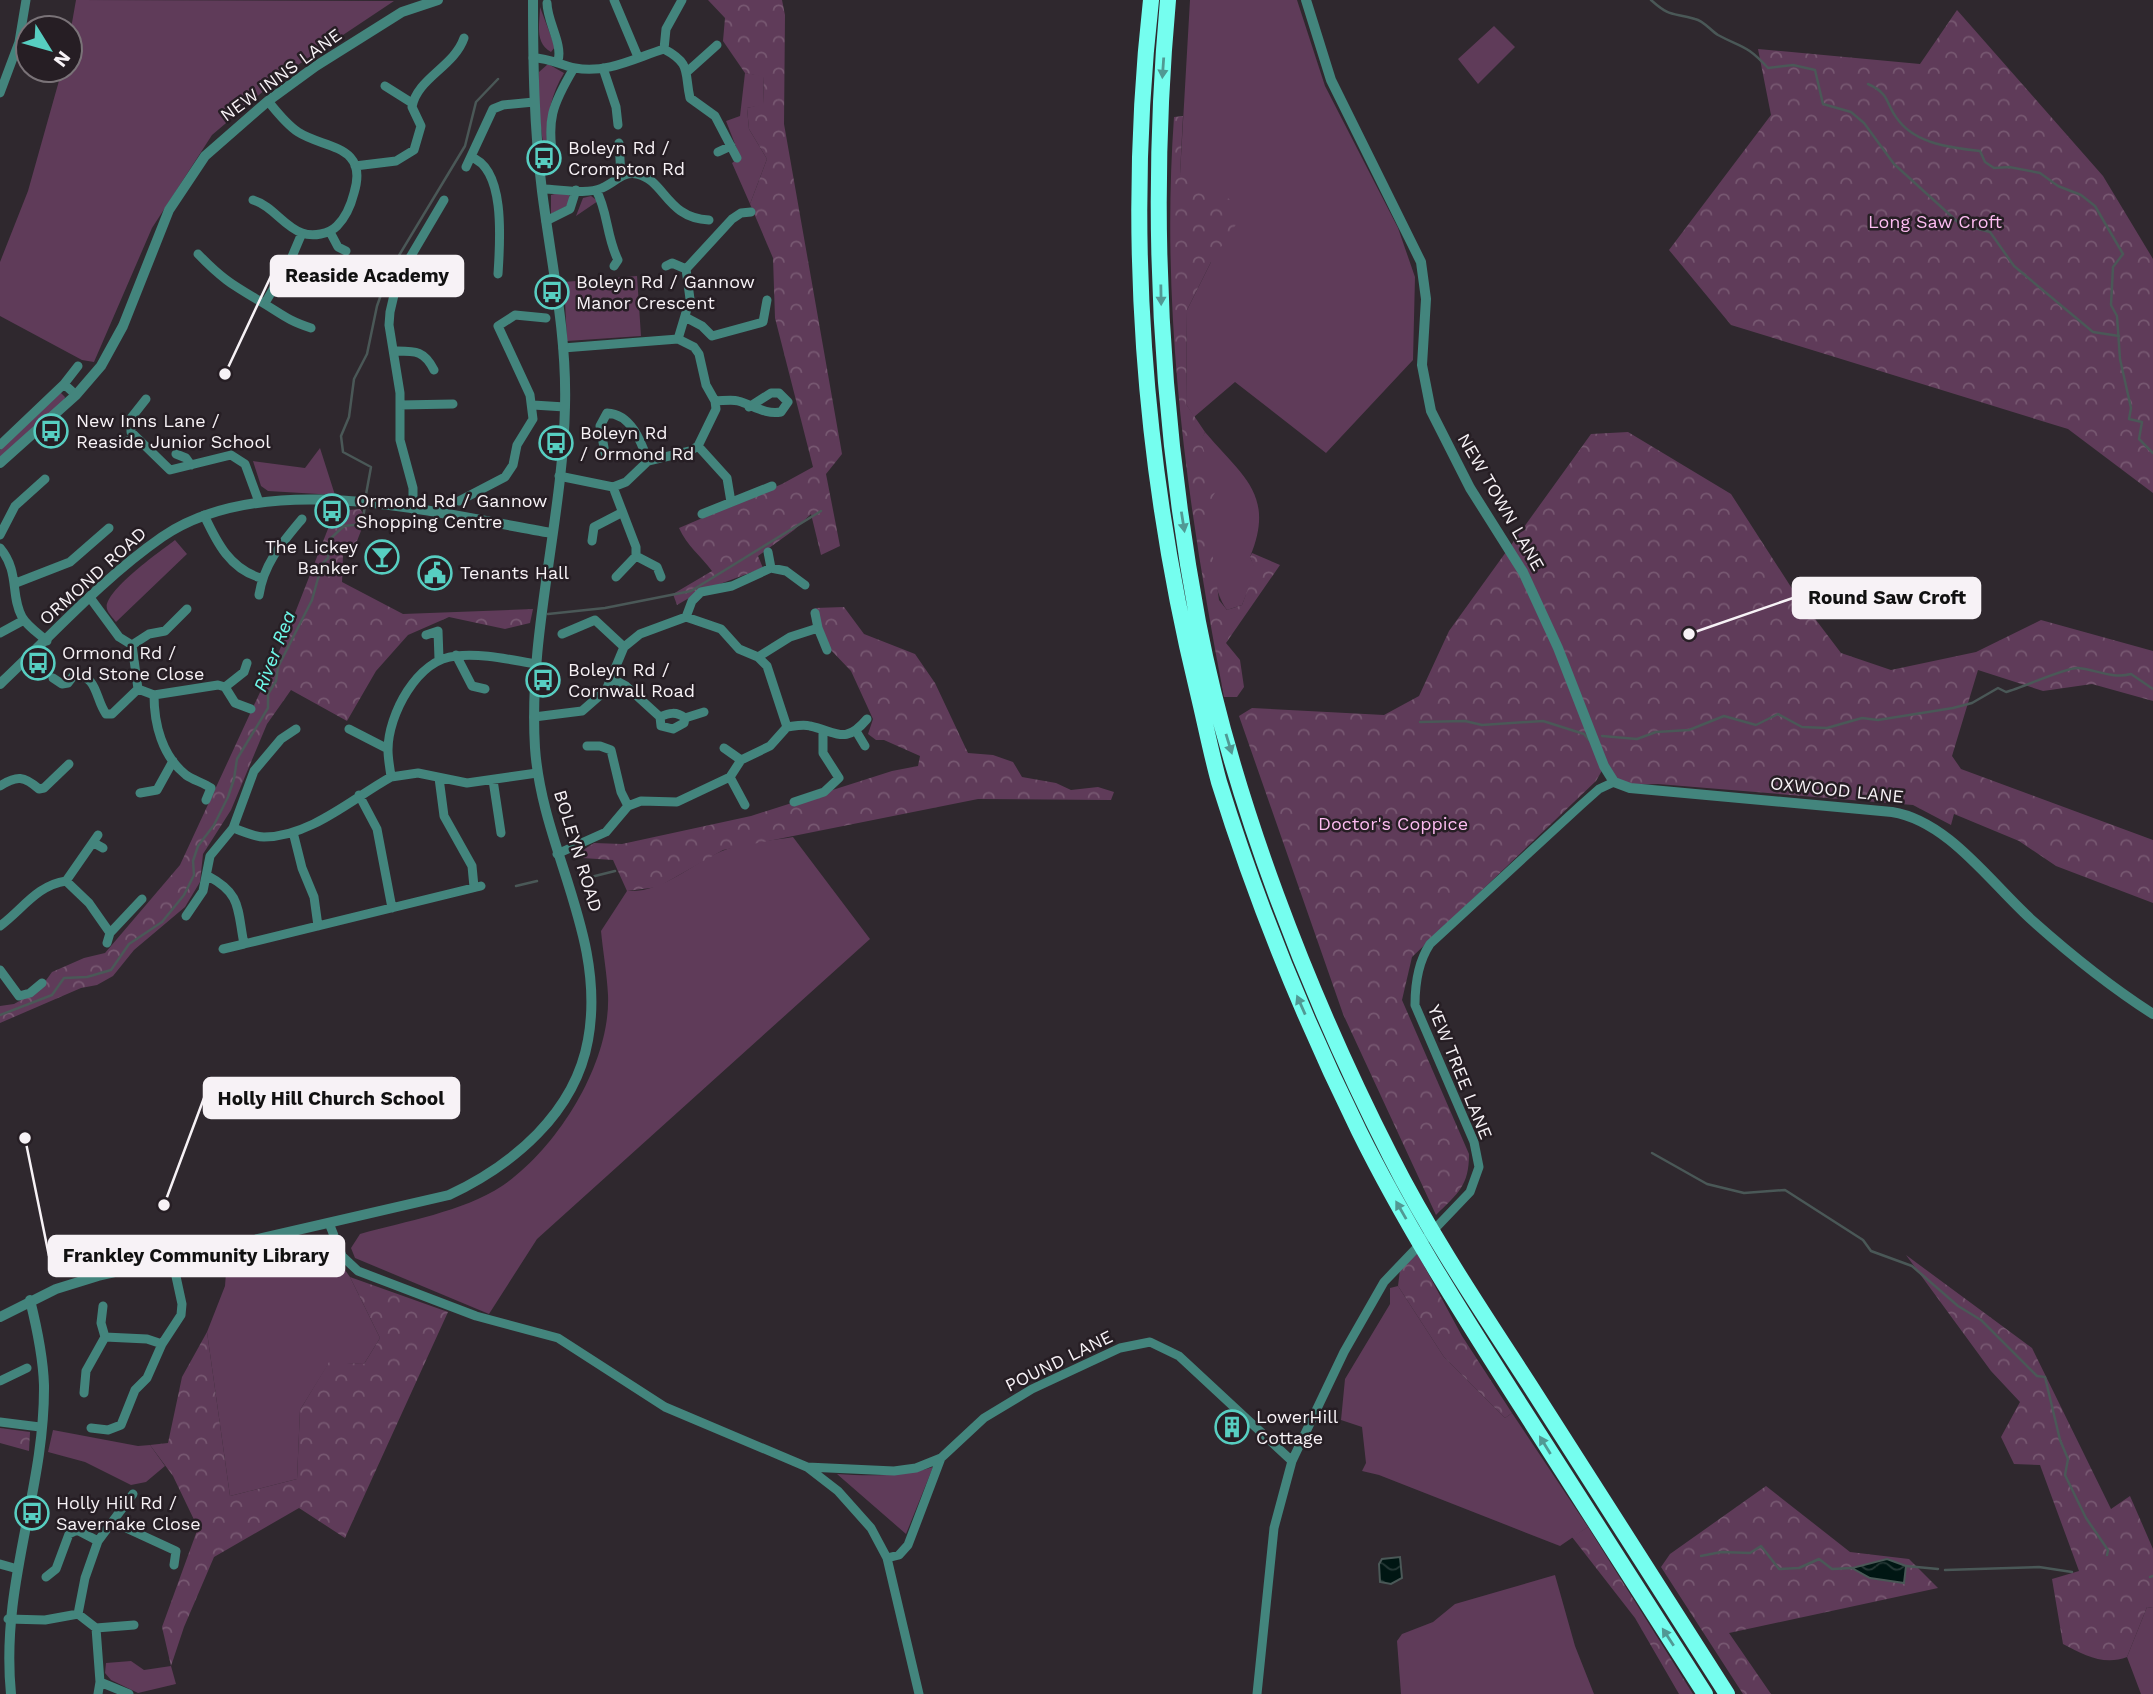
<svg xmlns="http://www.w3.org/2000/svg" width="2153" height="1694" font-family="'Work Sans',sans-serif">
  <defs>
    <pattern id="forest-crowns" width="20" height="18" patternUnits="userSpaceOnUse" patternTransform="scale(1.75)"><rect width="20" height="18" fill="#5f3b59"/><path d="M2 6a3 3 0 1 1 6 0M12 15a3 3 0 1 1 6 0" fill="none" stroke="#775871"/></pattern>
    <pattern id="water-waves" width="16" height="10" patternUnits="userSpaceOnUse" patternTransform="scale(1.75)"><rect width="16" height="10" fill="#001613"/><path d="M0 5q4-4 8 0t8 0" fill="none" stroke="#263836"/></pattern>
  </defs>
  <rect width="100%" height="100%" fill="#2f282e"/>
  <path fill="#5f3b59" d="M76,0L394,1L280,77L212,135L152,228L94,362L82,360L0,316V262L28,191L62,70H70V34Z
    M1190,0H1297L1325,86L1398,228L1415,277L1413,360L1326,453L1235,382L1194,417L1186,404L1187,310L1211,262L1180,174Z
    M540,7L555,47L551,52C534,43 540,23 540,7Z
    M1494,26L1515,47L1478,84L1458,59Z
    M548,64L564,73C545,104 544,140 550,174L547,172L539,114V72Z
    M745,73L764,76L763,105L747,108L749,129L767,159L750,204L732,163L740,157L726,121L740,116Z
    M565,191L569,195L570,204L551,214V195Z
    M591,196L598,201L576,216L583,198Z
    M637,276L641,336L567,341L564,282Z
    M60,392L65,397L64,401L0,458V450Z
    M1205,432C1242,476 1276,494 1250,557L1256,570L1242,605L1227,610C1204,580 1204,482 1200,442Z
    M320,448L335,495L268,491L261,486L253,461L305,468Z
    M175,540L187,554L116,622C113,618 108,613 107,609C102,592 162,550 175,540Z
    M793,837L870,939L537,1239L489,1314L355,1258L351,1248L360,1234C406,1221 462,1212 502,1186C557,1149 611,1063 608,995C607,974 603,952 601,931L627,891C663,893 691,864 722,851C743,842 771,841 793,837Z
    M313,1242L326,1243L350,1277L380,1338L364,1364L329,1363L300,1410L297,1479L230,1496L207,1332L225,1286L227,1259Z
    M1398,1286L1444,1357L1505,1418L1512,1413L1588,1527L1560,1546L1379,1475L1362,1471L1366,1463L1362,1427L1341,1420L1345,1379L1390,1304V1288Z
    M53,1430L138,1446L150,1445L165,1466L146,1482L131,1485L85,1462L48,1452Z
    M933,1467L906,1534L837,1474C869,1476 902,1477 933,1467Z
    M1555,1575L1575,1646L1594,1694H1401L1397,1641L1402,1634L1433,1622L1455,1604Z
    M2147,1607L2153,1608V1694H2141L2127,1657Z
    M131,1661L144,1670L171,1666L176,1684L138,1693L111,1680L105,1673L106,1663Z"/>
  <path fill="url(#forest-crowns)" d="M708,0H782L785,15L784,124L842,454L826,474L840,546L821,555L811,514L794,530L758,556L763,568L701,591L677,605L673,594L712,571C700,555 687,546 679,528L782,484L813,467L775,318L773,258L750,204L767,159L749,129L747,108L763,104L764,77L745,73L723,41L725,18Z
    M1957,10L2103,176L2153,259V493L2068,429L1731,325L1669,250L1771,115L1758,49L1920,64Z
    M1183,116L1180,174L1247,208L1211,262L1187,310L1186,404L1205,432L1201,442L1217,489L1206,509L1219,600L1227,610L1242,605L1255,570L1250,557L1252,553L1280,565L1226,643L1240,660L1244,687L1237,697H1224C1187,505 1160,313 1174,117Z
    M1628,432L1731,494L1791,587L1841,653L1891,670L1976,652L2041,620L2153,651V701L2092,684L2043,691L1978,670L1952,756L1961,769L2153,840V903L2056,866L2019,841L1954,814L1951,825L1913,805L1658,784L1621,785L1604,767L1596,781L1412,957L1402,1000L1469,1154C1469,1186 1458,1193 1436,1215L1343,1014L1239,716L1252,708L1384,715L1419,696L1449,631L1591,434Z
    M360,509L366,518L357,541L343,554L342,582L403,614L533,609L530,623L505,629L449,617L408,635L376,671L347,721L291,690L267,724L231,810L203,854L200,882L185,907L134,950L113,976L97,985L81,988L0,1023V1006L14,1004L39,990L52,972L84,958L105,953L180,865L286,636L333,516L338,511Z
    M844,607L864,634L915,654L935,683L968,753L993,755L1013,762L1022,777L1056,783L1071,790L1098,787L1114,792L1111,800L978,799L723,850L658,887L627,891L613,860L582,858L580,852L594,843L622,844L751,816L892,771L918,766L920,756L884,740H876L868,734L873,719L851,671L828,647L815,608Z
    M1417,1253L1462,1336L1512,1413L1505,1418L1444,1357L1398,1286L1400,1270Z
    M1906,1255L2032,1348L2111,1509L2130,1496L2153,1549V1608L2147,1607L2127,1657C2104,1666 2084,1655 2063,1644L2052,1579L2079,1571L2040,1465L2014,1464L2001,1437L2020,1402L1991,1371Z
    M350,1277L448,1312L345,1538L299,1508L214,1557L184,1627L171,1666L162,1627L198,1528L173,1476L150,1445L168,1443L182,1377L207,1332L230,1496L297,1479L300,1410L329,1362L364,1364L380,1338Z
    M0,1428L30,1432L29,1451L0,1443Z
    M1766,1486L1850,1552L1909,1559L1938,1588L1729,1633L1771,1694H1743L1661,1567L1670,1554Z
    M1588,1527L1693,1694H1679L1635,1618L1572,1537Z"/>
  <path fill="url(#water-waves)" stroke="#4a5857" stroke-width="2" d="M1400,1557L1402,1578L1391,1584L1380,1582L1379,1564L1382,1559Z
    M1887,1559L1906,1566L1904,1583L1870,1578L1852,1568Z"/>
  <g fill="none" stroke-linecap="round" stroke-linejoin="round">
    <path stroke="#4a5857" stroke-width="2.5" d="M1651,0C1671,18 1672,12 1695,19C1704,21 1710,30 1718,35C1742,48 1746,44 1768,68L1793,65L1815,70L1823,104L1851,112L1864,123L1894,164L1960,224L1990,232L2014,266L2093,332L2119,336
      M1868,84C1892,95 1884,103 1899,121C1917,144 1952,148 1980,151L1985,162L1994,168L2009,167L2040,173L2058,186L2081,195L2095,206L2123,254L2113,267L2111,305L2117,316L2120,359L2131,408L2129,419L2142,422L2139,439L2153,453
      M365,500L371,467L343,452L341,436L349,417L354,379L367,354L377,306L389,272L465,146L476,102L498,79
      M548,614L605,608L691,591L821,511
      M1420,722L1465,721L1482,725L1543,721L1584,734L1589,740
      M1602,736L1637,739L1656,732L1689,730L1724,716L1756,725L1778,714L1802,727L1827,728L1862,718L1878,720L1953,708L1972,703L1998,688L2006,692C2022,688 2066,667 2078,668C2098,670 2112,679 2131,674L2153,689
      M583,879L615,871
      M516,886L537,881
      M0,1015L52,995L64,978L87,977L111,970L129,944L162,922L184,895L194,875L193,861L198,846L214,825L228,797L234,779L237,759L268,708V694L276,681L278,667L312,600L322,564L328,558L330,539L344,526L362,524L365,506
      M1652,1153L1707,1184L1744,1193L1785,1190L1863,1240L1871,1251L1912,1266L1958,1306L1981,1320L2037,1376L2045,1377L2060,1440L2068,1459L2065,1475L2086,1518L2108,1550L2107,1555
      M1701,1556L1721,1552L1750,1553L1761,1546L1779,1569L1799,1568L1819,1559L1832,1569L1852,1568
      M1906,1566L1938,1569
      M1945,1570L2039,1567L2072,1572
      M2150,1577L2153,1576"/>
    <path stroke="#43857d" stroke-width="9" d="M614,0L638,57
      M547,3C547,21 563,45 558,60
      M664,49L666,29L682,0
      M533,58C550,58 560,65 575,68C607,74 635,58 664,49C692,64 684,72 690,98L715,116L737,158
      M603,68L616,107L618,125
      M688,71L717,45
      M385,86L412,103
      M0,93L19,42L26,0
      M619,143L621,175
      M718,152L731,146
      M471,157C506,169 500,242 498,274
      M554,164C546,120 552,105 574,68
      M355,166L396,161L414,150L421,126L412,107C417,78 454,67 464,38
      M466,167L493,109L503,105L534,102
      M542,189C560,189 586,195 602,188C615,183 622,171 637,174C665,180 666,218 709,220
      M596,190C608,211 606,236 618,260L614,266
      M253,200C273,206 283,226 302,233C313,237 329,234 337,226C346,217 351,205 354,193C369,144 324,149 298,132C286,124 277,112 268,101
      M546,221L570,209L576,190
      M330,232L338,247L346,251
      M198,254C223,280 233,285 263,303C283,315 287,320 311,328
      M666,266L672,263L686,269
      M398,278L420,292
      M265,303L291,259L302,233
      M687,318L702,326L712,336L763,322L767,300
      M678,339L690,299L686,269L732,219L741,213L751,212
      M394,351C415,351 424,350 434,370
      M64,384L78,366
      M146,399L131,418V432L170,470L231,455L245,464L259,502
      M715,401C722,401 732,399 738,401C753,405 765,415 781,412L788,402L779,393H771L749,407
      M400,405L453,404
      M533,405L565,407
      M125,442L135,438
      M0,445L64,384L76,395
      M698,446L727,478L731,502
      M605,453L600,426L607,413C631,414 641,441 648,461
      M176,454L186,458L191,465
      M559,476L613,487L626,482L648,461L690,451L698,446L716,409L715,401L706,385L699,354L694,347L678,339L563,348
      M613,487L636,547V556L616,577
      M459,501L505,477L513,465L517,445L533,419L530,395L498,326L515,315L546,318
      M413,509V488L400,440V393L389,325L390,312L398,278L444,200
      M702,514L772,486
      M204,515C217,543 230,569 261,578
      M0,535L15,506L45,479
      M592,541L594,527L621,513
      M0,548C20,572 10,595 22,617C27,626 39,634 47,641
      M768,552L771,568
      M636,556L657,567L661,577
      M16,583L70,562L109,528
      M259,595C264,563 282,543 302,519
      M91,599L119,637L132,645L138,689L154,695L218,685L225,687L235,703L251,709
      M815,613L818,628
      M686,617L692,601L701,592L732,586L771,568L786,571L805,585
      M0,633L24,620
      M562,634L595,620L624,647
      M426,635L438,631L439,659
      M132,645L149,634L165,631L187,609
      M456,655L472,686L485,689
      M758,657L790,637L818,628L827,650
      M53,678L62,684L68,683L74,675C98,675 95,699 106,714H112L138,689
      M613,679L626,686L660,717C669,713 676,711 685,718L704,712
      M225,687L244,672L247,663
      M154,695C154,724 162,756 186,775C193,780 204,783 211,788L206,800
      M534,717L582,711L606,690L624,647L640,634L686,617L721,629L739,649L758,657L767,666L787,727
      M660,717L661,726L673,729L684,723L685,718
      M349,729L388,749
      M856,731L865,746
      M587,746H600L611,750L621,792L628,806
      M724,748L741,760
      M391,777C390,768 388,759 388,750C388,715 417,659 456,656C482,653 511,660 537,664
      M730,777L745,805
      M439,778L444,816L472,866L474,887
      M493,780L501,833
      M0,786C17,775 24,776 39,789L44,788L69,764
      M140,793L157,790L173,761
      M359,795L377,829L392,908
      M794,802L824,792L839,778L823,753V730
      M233,828C242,831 254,837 264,837C310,837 353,798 391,777L418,773L467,783L537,773
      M293,832L302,868L314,897L318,926
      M94,843L103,848
      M557,854L606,832L628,806L641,801L677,802L730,777L741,760L770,746L787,727C795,726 803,724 810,726C838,732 845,745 867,719
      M208,876C242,894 237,909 244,944L223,949
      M66,881L98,835
      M186,916L203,891L210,856L233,828L254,771L281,739L296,729
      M0,926C22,910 37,885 66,881L89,903L110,933L107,943
      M110,933L142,899
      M244,944L481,886
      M0,970L19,996L30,993L42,983
      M329,1223L342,1256L358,1271L476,1316L558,1338L665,1407L807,1467L838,1491L871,1528L887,1558L919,1694
      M105,1337L147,1339L162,1344
      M0,1381L27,1368
      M84,1393L86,1371L105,1337L101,1323L103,1306
      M0,1422L40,1427
      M91,1428L108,1430L121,1425L135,1390L147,1378L162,1344L181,1315L182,1304L172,1258
      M807,1467L894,1471L916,1468L941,1458L984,1418L1032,1389L1120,1348L1150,1342L1179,1356L1292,1461
      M113,1522L176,1551L174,1565
      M887,1558L899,1555L908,1545L941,1458
      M0,1564L14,1568
      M46,1577L56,1569L69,1534L77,1530L98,1541
      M78,1614L85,1578L98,1541L133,1494
      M8,1619L45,1620L78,1614L96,1628L100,1682L98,1694
      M96,1628L134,1625
      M100,1682L129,1694
      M1257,1694L1274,1528L1292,1461L1344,1352L1384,1282L1470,1192L1479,1167L1474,1142L1415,1005C1415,983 1418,962 1430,944L1581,805L1599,789L1614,782"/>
    <path stroke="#43857d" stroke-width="10" d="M1306,0L1331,80L1421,262L1426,299L1422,365L1431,411L1470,488L1523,572L1558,648L1604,766L1614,782L1630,788L1892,812C1949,821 1992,885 2034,922C2071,955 2111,987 2153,1014
      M0,463L76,395L101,366L123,326L169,210L205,156L268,101L316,66L402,12L438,0
      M0,684C52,635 103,578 162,537C266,466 437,514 552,533
      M0,1317L56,1289L98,1276L449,1195C513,1165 575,1113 588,1040C607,937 542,849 535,748C528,634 563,520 565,406C567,334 551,262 542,191C534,127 533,64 533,0
      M11,1694C0,1583 45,1491 44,1385C43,1356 37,1328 30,1300"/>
    <path stroke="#75feef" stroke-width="16" d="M1151,0C1125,230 1143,468 1198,693C1205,722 1211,753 1219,782C1256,901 1304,1019 1359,1131C1404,1222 1458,1307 1512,1392C1576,1493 1641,1593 1705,1694
      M1168,0C1149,207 1160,418 1198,622C1232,799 1309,996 1391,1157C1431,1236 1481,1310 1529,1384C1595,1487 1661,1591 1727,1694"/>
  </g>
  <defs><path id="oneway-solid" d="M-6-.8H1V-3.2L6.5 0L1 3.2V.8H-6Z" transform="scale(1.75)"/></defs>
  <g fill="#519994">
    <use href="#oneway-solid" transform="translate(1163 68) rotate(94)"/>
    <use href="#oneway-solid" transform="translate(1161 295) rotate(89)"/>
    <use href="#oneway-solid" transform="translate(1183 522) rotate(81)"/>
    <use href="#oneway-solid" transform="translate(1229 744) rotate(73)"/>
    <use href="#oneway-solid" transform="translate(1301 1005) rotate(-114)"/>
    <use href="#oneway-solid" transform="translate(1401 1210) rotate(-120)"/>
    <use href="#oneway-solid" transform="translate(1545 1445) rotate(-122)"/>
    <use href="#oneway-solid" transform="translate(1668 1637) rotate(-123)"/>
  </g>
  <defs>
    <symbol id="bus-ring" viewBox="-11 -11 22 22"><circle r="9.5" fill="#261e24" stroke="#57cec1" stroke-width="1.5"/><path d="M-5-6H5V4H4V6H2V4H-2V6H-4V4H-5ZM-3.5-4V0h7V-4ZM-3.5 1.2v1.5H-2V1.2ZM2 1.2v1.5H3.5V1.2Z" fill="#57cec1"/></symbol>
    <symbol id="bar-ring" viewBox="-11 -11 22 22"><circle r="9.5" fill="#261e24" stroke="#57cec1" stroke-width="1.5"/><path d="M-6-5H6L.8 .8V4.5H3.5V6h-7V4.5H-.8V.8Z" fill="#57cec1"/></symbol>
    <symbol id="civic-ring" viewBox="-11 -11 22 22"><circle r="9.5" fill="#261e24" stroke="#57cec1" stroke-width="1.5"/><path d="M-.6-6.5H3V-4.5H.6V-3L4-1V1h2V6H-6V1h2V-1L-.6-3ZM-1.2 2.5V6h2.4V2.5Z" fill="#57cec1"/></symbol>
    <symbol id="building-ring" viewBox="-11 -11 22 22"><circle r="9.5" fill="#261e24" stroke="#57cec1" stroke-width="1.5"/><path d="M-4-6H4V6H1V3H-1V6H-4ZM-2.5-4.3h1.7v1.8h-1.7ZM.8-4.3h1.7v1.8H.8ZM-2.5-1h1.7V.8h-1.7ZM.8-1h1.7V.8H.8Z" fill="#57cec1"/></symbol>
  </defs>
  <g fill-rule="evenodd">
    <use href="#bus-ring" x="525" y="139" width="38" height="38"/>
    <use href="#bus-ring" x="533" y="273" width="38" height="38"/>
    <use href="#bus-ring" x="32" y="412" width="38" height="38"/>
    <use href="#bus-ring" x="537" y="424" width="38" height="38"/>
    <use href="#bus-ring" x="313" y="492" width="38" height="38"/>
    <use href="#bar-ring" x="363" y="538" width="38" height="38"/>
    <use href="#civic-ring" x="416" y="554" width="38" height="38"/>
    <use href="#bus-ring" x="19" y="644" width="38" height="38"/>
    <use href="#bus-ring" x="524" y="661" width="38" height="38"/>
    <use href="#building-ring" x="1213" y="1408" width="38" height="38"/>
    <use href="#bus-ring" x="13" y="1494" width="38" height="38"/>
  </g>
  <g text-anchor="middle" stroke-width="5" stroke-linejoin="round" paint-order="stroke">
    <g font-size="18" fill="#f7f2f6" stroke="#261e24">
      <text transform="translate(281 75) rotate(-36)" y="6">NEW INNS LANE</text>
      <text transform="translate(1501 502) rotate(60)" y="6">NEW TOWN LANE</text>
      <text transform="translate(93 576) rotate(-42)" y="6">ORMOND ROAD</text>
      <text transform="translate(1837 790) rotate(6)" y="6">OXWOOD LANE</text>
      <text transform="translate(578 851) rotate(73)" y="6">BOLEYN ROAD</text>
      <text transform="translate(1460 1072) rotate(68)" y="6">YEW TREE LANE</text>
      <text transform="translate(1059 1361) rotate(-26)" y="6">POUND LANE</text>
    </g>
    <g font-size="18" fill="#f7f2f6" stroke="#261e24" text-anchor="start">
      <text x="568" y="154">Boleyn Rd /<tspan x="568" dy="21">Crompton Rd</tspan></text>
      <text x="576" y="288">Boleyn Rd / Gannow<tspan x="576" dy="21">Manor Crescent</tspan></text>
      <text x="76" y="427">New Inns Lane /<tspan x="76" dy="21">Reaside Junior School</tspan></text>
      <text x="580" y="439">Boleyn Rd<tspan x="580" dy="21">/ Ormond Rd</tspan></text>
      <text x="356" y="507">Ormond Rd / Gannow<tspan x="356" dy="21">Shopping Centre</tspan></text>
      <text x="358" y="553" text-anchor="end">The Lickey<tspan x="358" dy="21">Banker</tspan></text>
      <text x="460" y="579">Tenants Hall</text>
      <text x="62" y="659">Ormond Rd /<tspan x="62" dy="21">Old Stone Close</tspan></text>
      <text x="568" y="676">Boleyn Rd /<tspan x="568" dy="21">Cornwall Road</tspan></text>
      <text x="1256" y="1423">LowerHill<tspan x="1256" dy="21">Cottage</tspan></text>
      <text x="56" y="1509">Holly Hill Rd /<tspan x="56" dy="21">Savernake Close</tspan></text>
    </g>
    <g font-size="18" fill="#fdbdf1" stroke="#261e24">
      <text x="1935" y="228">Long Saw Croft</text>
      <text x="1393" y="830">Doctor's Coppice</text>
    </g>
    <g font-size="19" font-style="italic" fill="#6ef8e9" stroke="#261e24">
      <text transform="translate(274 651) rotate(-69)" y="7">River Rea</text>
    </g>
  </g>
  <path fill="none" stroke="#f7f2f6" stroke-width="2.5" d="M225 374L271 276M1689 634L1793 598M164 1205L204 1098M25 1138L49 1256"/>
  <g fill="#f7f2f6" stroke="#261e24" stroke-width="2.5">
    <circle cx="225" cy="374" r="7"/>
    <circle cx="1689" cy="634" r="7"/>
    <circle cx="164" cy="1205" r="7"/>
    <circle cx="25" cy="1138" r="7"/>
  </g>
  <g fill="#f7f2f6" stroke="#f7f2f6" stroke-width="2.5">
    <rect x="271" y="256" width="192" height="40" rx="7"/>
    <rect x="1793" y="578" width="187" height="40" rx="7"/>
    <rect x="204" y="1078" width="255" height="40" rx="7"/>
    <rect x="49" y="1236" width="295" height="40" rx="7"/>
  </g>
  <g font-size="19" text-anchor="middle" font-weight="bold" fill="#111">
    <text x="367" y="282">Reaside Academy</text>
    <text x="1887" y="604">Round Saw Croft</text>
    <text x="331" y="1105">Holly Hill Church School</text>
    <text x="196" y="1262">Frankley Community Library</text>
  </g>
  <g transform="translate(49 49) rotate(127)"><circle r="33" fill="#261e24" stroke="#7a7378" stroke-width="2"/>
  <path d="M0-5L12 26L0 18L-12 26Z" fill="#57cec1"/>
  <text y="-10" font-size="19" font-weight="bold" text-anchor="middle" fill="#f7f2f6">N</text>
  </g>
</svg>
